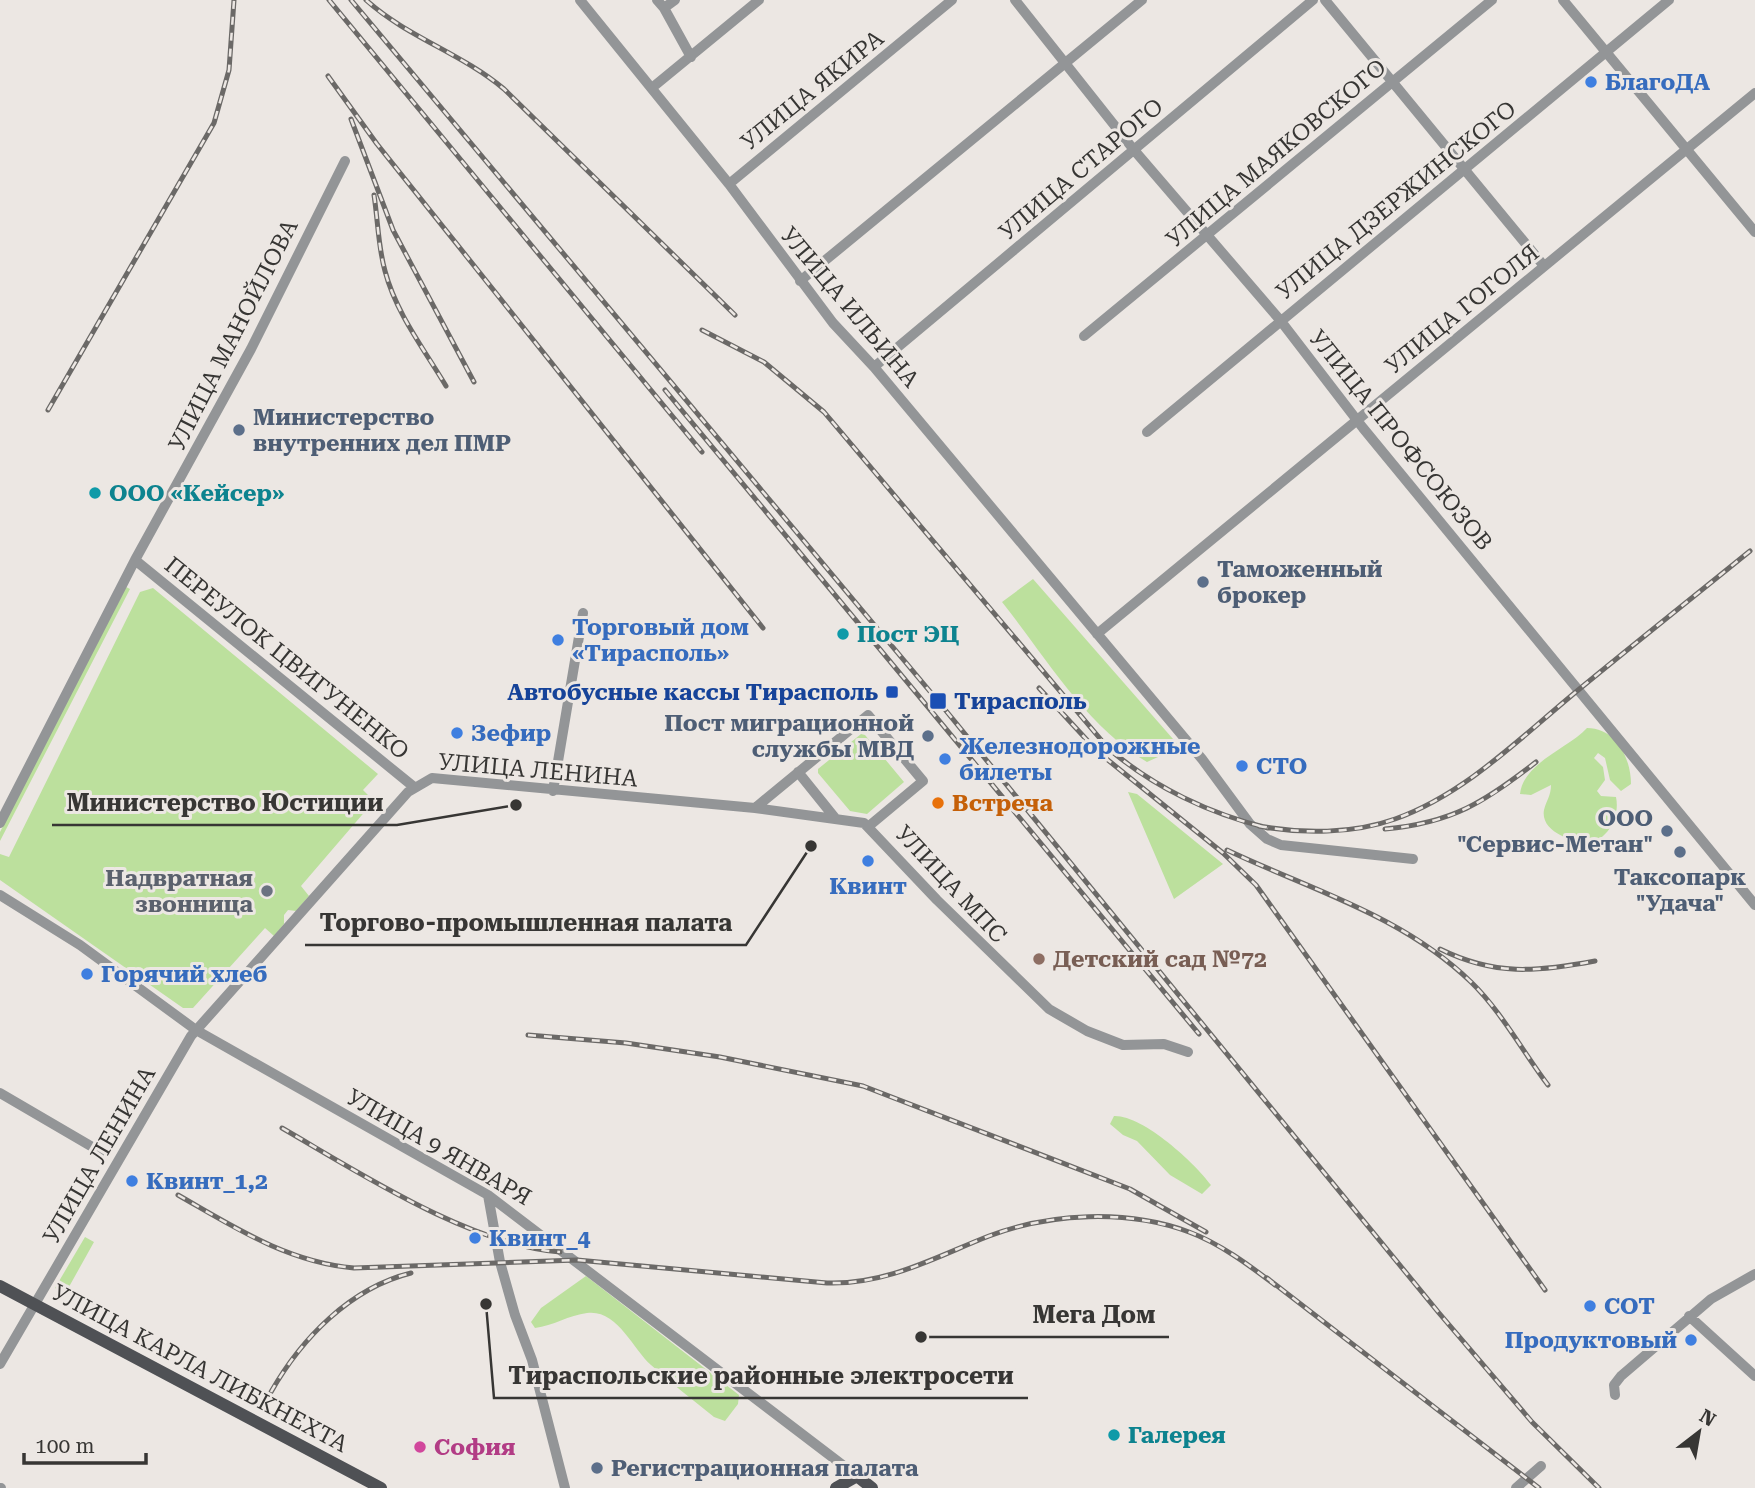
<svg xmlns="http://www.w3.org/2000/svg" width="1755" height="1488" font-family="'Roboto Serif',serif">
  <rect width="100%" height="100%" fill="#ece7e3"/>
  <path fill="#bce09d" d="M1033,579L1180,747L1147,762C1086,726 1045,656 1002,602Z
    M126,587L130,589L0,841V832Z
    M153,588L378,774L363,790L374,801L301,886L309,896L296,911L288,910L284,915V924L274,936L265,928L193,1008H183L0,880V854L9,857L140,592Z
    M1587,728C1616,728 1631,758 1631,784L1621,791L1610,780L1605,758L1598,753L1594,758L1603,767L1605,780L1597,791L1601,796L1616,797C1620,816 1609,838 1589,844C1573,842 1540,832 1544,810C1546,801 1551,796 1551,785L1531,795L1520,794C1523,763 1569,748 1587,728Z
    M861,734L865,735L904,782L867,814L850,811L818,773V769Z
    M1128,792L1137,794L1223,864L1174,899Z
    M1114,1116C1143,1115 1195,1163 1211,1185L1202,1194L1170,1175L1137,1141L1123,1135L1110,1124Z
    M85,1237L94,1242L65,1294L55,1288Z
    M586,1276L739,1395L738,1404L725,1421L714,1417C693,1400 671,1383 651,1365C633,1349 617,1309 587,1313C569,1315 553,1326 535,1328L531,1322L541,1308Z"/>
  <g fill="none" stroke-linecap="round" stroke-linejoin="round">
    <path stroke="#939597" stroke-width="10" d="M580,0L729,184L833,323L874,367L1202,759L1250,824L1267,839L1281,845L1413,859
      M657,0L664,8
      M675,0L664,8L691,57
      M1015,0L1134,150L1280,320L1363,428L1755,905
      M1325,0L1544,266
      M1563,0L1755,232
      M653,87L759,0
      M729,184L952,0
      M800,281L1142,0
      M1084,336L1492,0
      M874,367L1313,0
      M1147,432L1669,0
      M135,560L414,787
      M1097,634L1755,93
      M798,772L835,818
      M553,791L583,613
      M755,808L868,715L923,781L869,826
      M0,823L135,560L251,349L345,161
      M0,895L80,945L196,1030L488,1195L857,1476
      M0,1093L101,1152
      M488,1195L500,1262L515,1315L532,1360L565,1488
      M1689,1316L1755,1376
      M0,1364L191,1036L408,792L432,778L755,808L864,823L937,900L1049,1009L1087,1031L1123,1045L1164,1044L1188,1052
      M1615,1395L1614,1385L1621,1376L1711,1299L1755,1274
      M0,1488H1
      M1516,1488L1541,1466"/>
    <path stroke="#4f5155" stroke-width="12" d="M0,1286L381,1488
      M836,1488L857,1476L872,1488"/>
    <defs>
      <path id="rail" d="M329,0L702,452
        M351,0L938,701L1439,1313L1532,1422L1599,1488
        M366,0C407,37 461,53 504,89L735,315
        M328,76L377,144L763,628
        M351,119L393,230L474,382
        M374,195C378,221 378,246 385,271C396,313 424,349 446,386
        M702,330L764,362L824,412L1108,748C1153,787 1210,814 1268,828
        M665,390L1199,1034
        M48,410L214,123L229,70L234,0
        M1039,688L1098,752L1223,853L1256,885L1545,1290
        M1259,826C1302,834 1353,834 1395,819C1465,794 1520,738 1577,691C1634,644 1692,598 1750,551
        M1385,829C1452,823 1485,802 1536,762
        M1227,850C1311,890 1402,915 1471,982C1501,1011 1523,1052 1548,1085
        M1440,949C1495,976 1536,972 1595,961
        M528,1035L626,1043L720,1057L863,1086L1130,1189L1206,1232
        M282,1128C360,1173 470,1245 560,1252
        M178,1195C234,1227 287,1262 354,1268L577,1260L827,1283C887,1285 935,1257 989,1236C1050,1213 1127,1209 1189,1232C1219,1243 1249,1265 1275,1285
        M1267,1278L1539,1488
        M271,1392C301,1339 350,1288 411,1273"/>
    </defs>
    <use href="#rail" stroke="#6b6967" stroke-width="5"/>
    <use href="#rail" stroke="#ece7e3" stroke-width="2.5" stroke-dasharray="8" stroke-linecap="butt"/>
  </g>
  <g fill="#3f7fe0" stroke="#ece7e3" stroke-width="2.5">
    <circle cx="1591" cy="82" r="7"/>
    <circle cx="558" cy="640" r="7"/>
    <circle cx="457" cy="733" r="7"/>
    <circle cx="945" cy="759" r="7"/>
    <circle cx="1242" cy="766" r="7"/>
    <circle cx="868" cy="861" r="7"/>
    <circle cx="87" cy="974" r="7"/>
    <circle cx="132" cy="1181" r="7"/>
    <circle cx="475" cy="1238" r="7"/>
    <circle cx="1590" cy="1306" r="7"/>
    <circle cx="1691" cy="1340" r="7"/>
  </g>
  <g fill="#5c6f8a" stroke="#ece7e3" stroke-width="2.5">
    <circle cx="239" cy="430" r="7"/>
    <circle cx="1203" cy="582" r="7"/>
    <circle cx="928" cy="736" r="7"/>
    <circle cx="1667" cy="831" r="7"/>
    <circle cx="1680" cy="852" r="7"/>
    <circle cx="597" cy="1468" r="7"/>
  </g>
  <g fill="#0f9aa8" stroke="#ece7e3" stroke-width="2.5">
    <circle cx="95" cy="493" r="7"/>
    <circle cx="843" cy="634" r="7"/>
    <circle cx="1114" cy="1435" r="7"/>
  </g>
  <g fill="#1a4fb4" stroke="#ece7e3" stroke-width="2.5">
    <rect x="885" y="685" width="14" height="14" rx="3.5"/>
    <rect x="929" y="692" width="18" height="18" rx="3.5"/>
  </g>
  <circle fill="#e8710a" stroke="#ece7e3" stroke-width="2.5" cx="938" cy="803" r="7"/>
  <circle fill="#6b7280" stroke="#ece7e3" stroke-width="2.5" cx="267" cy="891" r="7"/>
  <circle fill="#8d6e63" stroke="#ece7e3" stroke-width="2.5" cx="1039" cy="959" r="7"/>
  <circle fill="#d1479c" stroke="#ece7e3" stroke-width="2.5" cx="420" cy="1447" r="7"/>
  <g text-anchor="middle" stroke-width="6" stroke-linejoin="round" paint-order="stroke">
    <g font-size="23" font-weight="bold" fill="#366cbe" stroke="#ece7e3" text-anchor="start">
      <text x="1605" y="90">БлагоДА</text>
      <text x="572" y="635">Торговый дом<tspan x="572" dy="26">«Тирасполь»</tspan></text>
      <text x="471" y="741">Зефир</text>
      <text x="959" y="754">Железнодорожные<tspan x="959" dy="26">билеты</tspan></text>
      <text x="1256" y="774">СТО</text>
      <text x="868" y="894" text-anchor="middle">Квинт</text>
      <text x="101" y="982">Горячий хлеб</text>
      <text x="146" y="1189">Квинт_1,2</text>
      <text x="489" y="1246">Квинт_4</text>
      <text x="1604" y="1314">СОТ</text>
      <text x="1677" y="1348" text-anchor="end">Продуктовый</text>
    </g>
    <g font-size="23" fill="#373634" stroke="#ece7e3">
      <text transform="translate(812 90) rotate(-39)" y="8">УЛИЦА ЯКИРА</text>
      <text transform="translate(1276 153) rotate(-40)" y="8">УЛИЦА МАЯКОВСКОГО</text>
      <text transform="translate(1081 169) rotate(-40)" y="8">УЛИЦА СТАРОГО</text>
      <text transform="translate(1396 200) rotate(-39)" y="8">УЛИЦА ДЗЕРЖИНСКОГО</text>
      <text transform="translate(850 307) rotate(50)" y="8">УЛИЦА ИЛЬИНА</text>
      <text transform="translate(1462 309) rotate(-39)" y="8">УЛИЦА ГОГОЛЯ</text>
      <text transform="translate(233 335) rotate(-63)" y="8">УЛИЦА МАНОЙЛОВА</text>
      <text transform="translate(1401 440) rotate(51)" y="8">УЛИЦА ПРОФСОЮЗОВ</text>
      <text transform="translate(287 658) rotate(39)" y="8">ПЕРЕУЛОК ЦВИГУНЕНКО</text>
      <text transform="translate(538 770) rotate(5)" y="8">УЛИЦА ЛЕНИНА</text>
      <text transform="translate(951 884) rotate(47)" y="8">УЛИЦА МПС</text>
      <text transform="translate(439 1147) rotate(30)" y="8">УЛИЦА 9 ЯНВАРЯ</text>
      <text transform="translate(99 1155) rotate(-60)" y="8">УЛИЦА ЛЕНИНА</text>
      <text transform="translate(200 1368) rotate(28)" y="8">УЛИЦА КАРЛА ЛИБКНЕХТА</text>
    </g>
    <g font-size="23" font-weight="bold" fill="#4e5e75" stroke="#ece7e3" text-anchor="start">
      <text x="253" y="425">Министерство<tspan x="253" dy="26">внутренних дел ПМР</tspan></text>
      <text x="1217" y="577">Таможенный<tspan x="1217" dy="26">брокер</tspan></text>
      <text x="914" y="731" text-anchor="end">Пост миграционной<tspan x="914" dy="26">службы МВД</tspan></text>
      <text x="1653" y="826" text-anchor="end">ООО<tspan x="1653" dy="26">"Сервис-Метан"</tspan></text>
      <text x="1680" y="885" text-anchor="middle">Таксопарк<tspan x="1680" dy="26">"Удача"</tspan></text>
      <text x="611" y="1476">Регистрационная палата</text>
    </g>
    <g font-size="23" font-weight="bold" fill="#0d838f" stroke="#ece7e3" text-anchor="start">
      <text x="109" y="501">ООО «Кейсер»</text>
      <text x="857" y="642">Пост ЭЦ</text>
      <text x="1128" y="1443">Галерея</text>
    </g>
    <g font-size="23" font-weight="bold" fill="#164399" stroke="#ece7e3" text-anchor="end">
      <text x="878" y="700">Автобусные кассы Тирасполь</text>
      <text x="954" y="709" text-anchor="start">Тирасполь</text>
    </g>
    <g font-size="23" font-weight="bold" fill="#c56008" stroke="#ece7e3" text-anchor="start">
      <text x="952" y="811">Встреча</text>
    </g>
    <g font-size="23" font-weight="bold" fill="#5b616d" stroke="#ece7e3" text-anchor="end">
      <text x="253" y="886">Надвратная<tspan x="253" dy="26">звонница</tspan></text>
    </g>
    <g font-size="23" font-weight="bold" fill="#785e54" stroke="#ece7e3" text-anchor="start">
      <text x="1053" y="967">Детский сад №72</text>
    </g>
    <g font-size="23" font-weight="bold" fill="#b23c85" stroke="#ece7e3" text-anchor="start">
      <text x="434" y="1455">София</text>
    </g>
  </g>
  <path fill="none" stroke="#373634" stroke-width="2.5" d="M516 805L397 825H52M811 846L746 945H305M921 1337L1018 1337H1169M486 1304L494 1398H1028"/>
  <g fill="#373634" stroke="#ece7e3" stroke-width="2.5">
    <circle cx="516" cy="805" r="7"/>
    <circle cx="811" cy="846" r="7"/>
    <circle cx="921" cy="1337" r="7"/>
    <circle cx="486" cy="1304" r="7"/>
  </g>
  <g font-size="24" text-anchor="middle" font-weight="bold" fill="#373634" stroke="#ece7e3" stroke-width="6" stroke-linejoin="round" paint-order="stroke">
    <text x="225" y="811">Министерство Юстиции</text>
    <text x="526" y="931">Торгово-промышленная палата</text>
    <text x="1094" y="1323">Мега Дом</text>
    <text x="761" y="1384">Тираспольские районные электросети</text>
  </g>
  <g transform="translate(1699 1432) rotate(31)" stroke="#ece7e3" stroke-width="5" paint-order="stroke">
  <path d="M0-5L12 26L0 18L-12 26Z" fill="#373634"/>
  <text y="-10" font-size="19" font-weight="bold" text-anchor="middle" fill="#373634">N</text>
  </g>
  <path d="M24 1453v10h122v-10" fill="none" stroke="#373634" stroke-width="3.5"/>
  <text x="35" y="1453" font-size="21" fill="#373634" stroke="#ece7e3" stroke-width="5" paint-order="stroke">100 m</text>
</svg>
